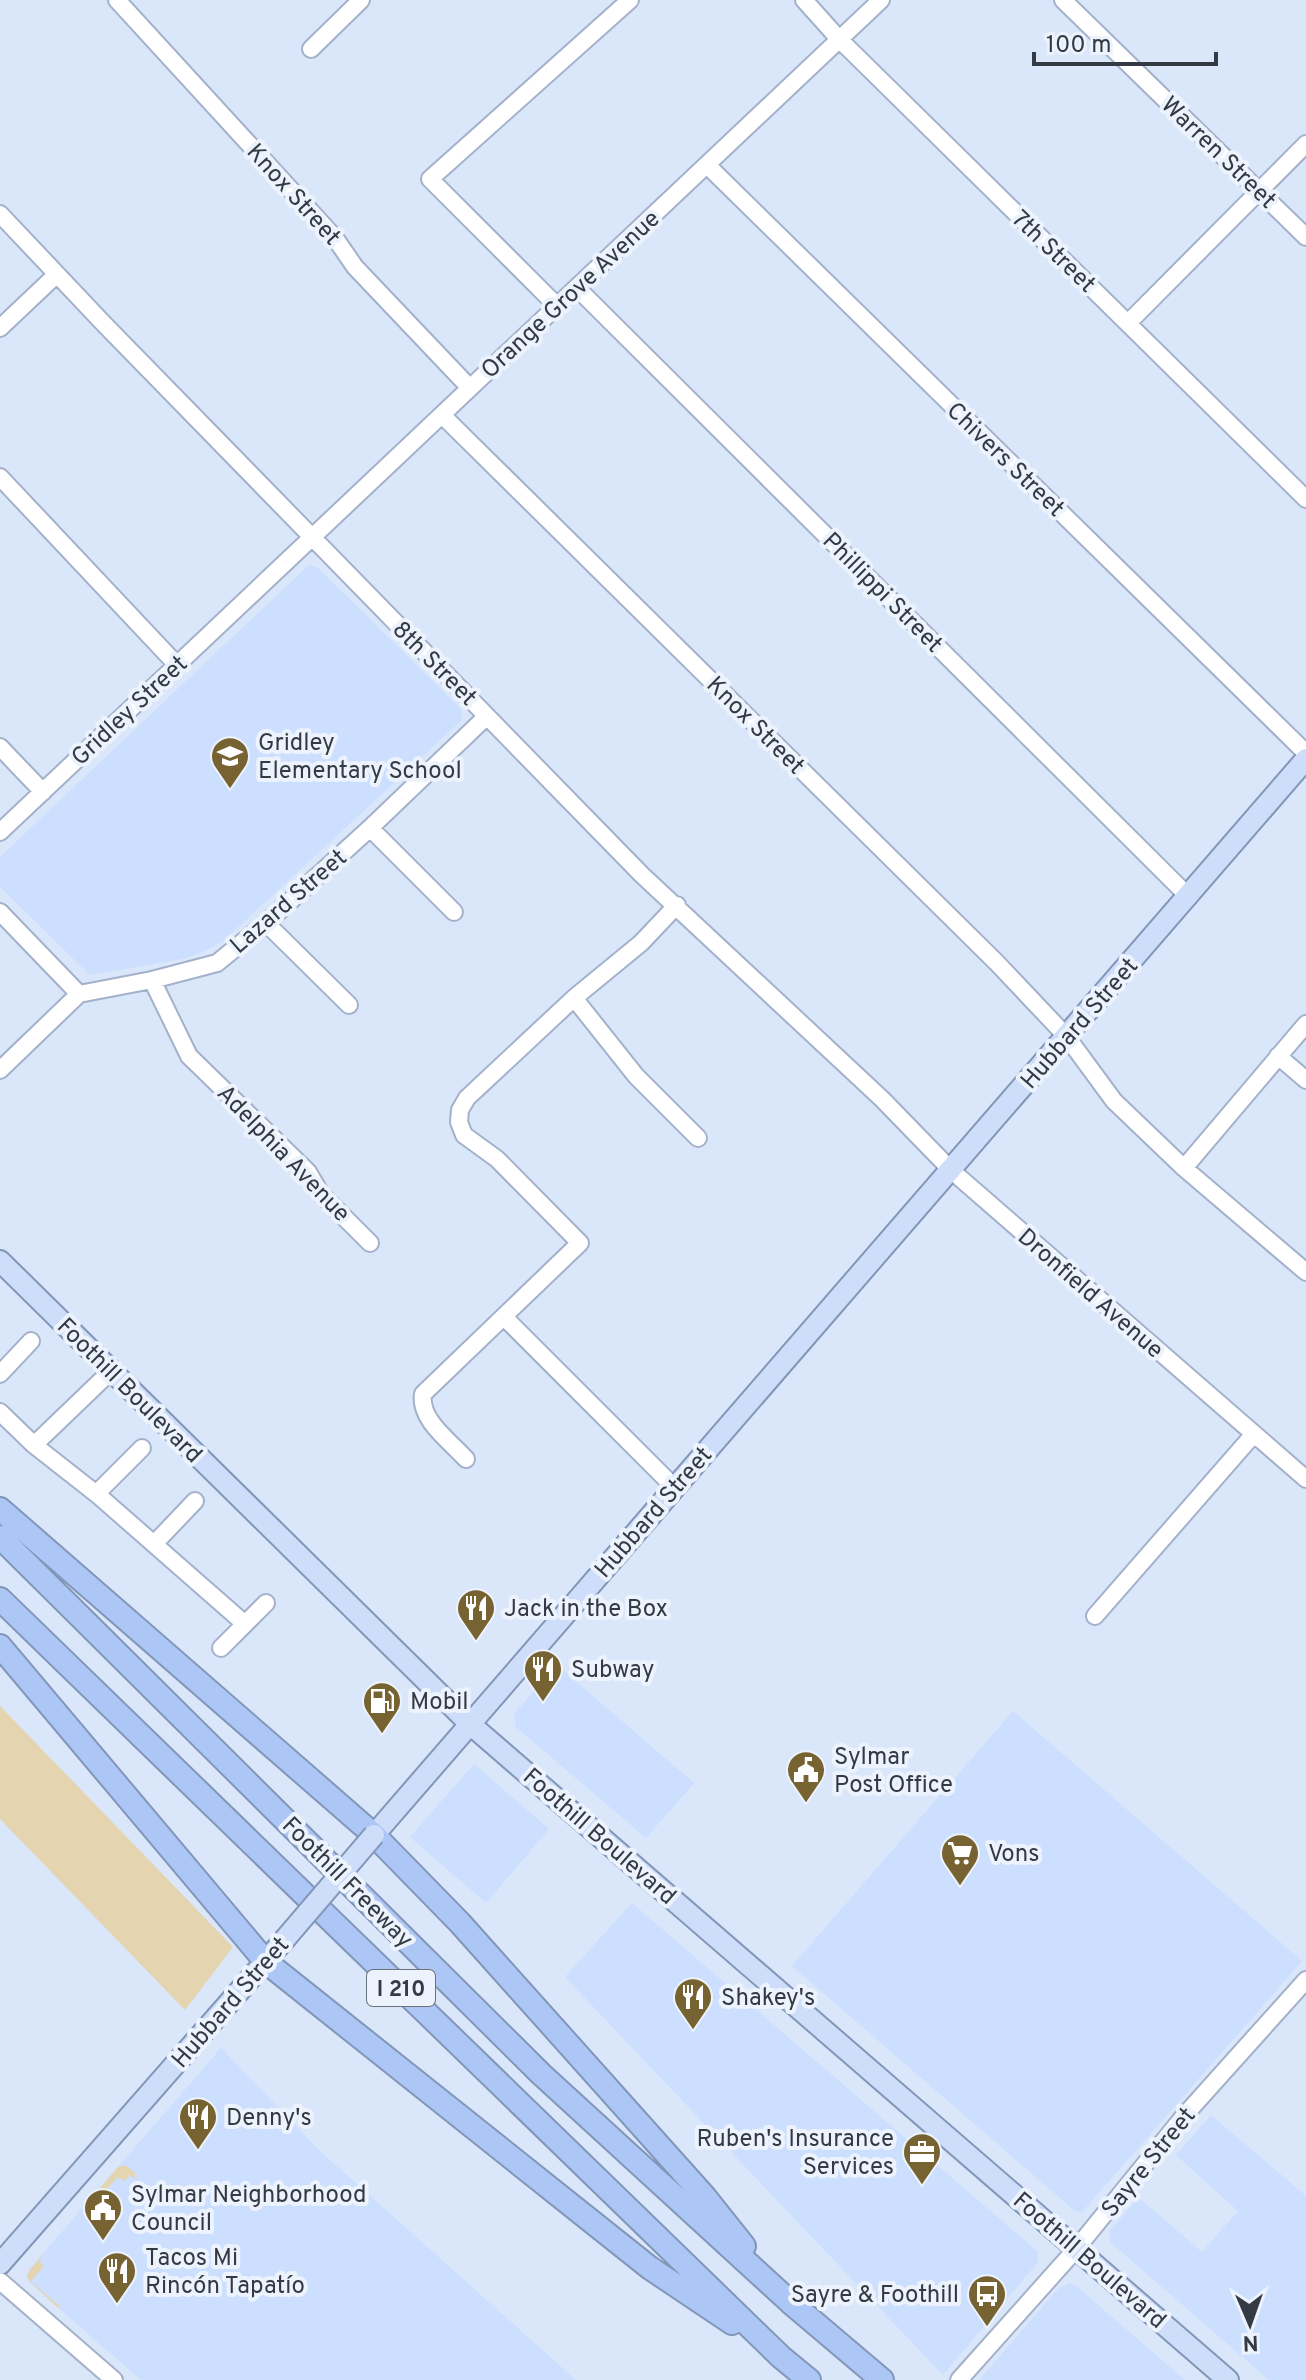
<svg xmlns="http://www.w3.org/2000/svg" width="1306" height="2380" font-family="Overpass,sans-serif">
  <rect width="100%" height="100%" fill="#dae6fa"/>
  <path fill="#ccdfff" d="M309,565L317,567L461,709L462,720L223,941L203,952L182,959L90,975L0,887V857Z
    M551,1660L694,1783L646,1838L516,1727L514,1714L544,1679L539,1674Z
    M1013,1711L1302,1961L1082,2212L1075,2211L792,1966Z
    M474,1764L549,1829L486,1903L410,1837Z
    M632,1903L1038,2252V2262L943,2375L565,1977Z
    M221,2048L320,2151L576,2380H141L31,2284L27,2278L28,2271Z
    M1211,2115L1306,2196V2380H1269L1110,2242L1109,2231L1139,2198L1202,2252L1238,2211L1176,2155Z
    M1069,2283L1075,2285L1185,2380H979L1058,2289Z"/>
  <path fill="#e4d5b0" d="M0,1706L233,1947L185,2010L0,1819Z
    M119,2166H127L135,2173V2179L130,2175L124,2181L118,2177L106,2190L112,2195L106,2203L95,2194Z
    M45,2252L39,2261L44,2266L31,2281L58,2305L61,2303L58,2308L27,2278L29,2271Z"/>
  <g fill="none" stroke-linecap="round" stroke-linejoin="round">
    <defs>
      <path id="minor" d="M117,0L335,238L355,267L470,388
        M804,0L839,39L1306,499
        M1063,0L1306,237
        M311,49L361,0
        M707,165L1306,753
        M0,214L104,324L642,875L882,1099L952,1171L1306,1479
        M577,288L1189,897
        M557,306L430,179L630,0
        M1128,323L1306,144
        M0,328L56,275
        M442,415L997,963L1067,1037L1114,1101L1184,1168L1306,1272
        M0,477L177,665
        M0,747L43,792
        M370,828L454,912
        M0,832L881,0
        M0,912L79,994
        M266,923L349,1005
        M152,980L189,1056L308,1172L321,1194L370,1243
        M574,998L636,1076L698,1138
        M1278,1056L1306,1080
        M0,1070L79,994L152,980L217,963L266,923L370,828L487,716
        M1184,1168L1306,1024
        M504,1317L674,1487
        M0,1374L31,1341
        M0,1412L34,1445L99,1496L245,1624
        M34,1445L110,1372
        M466,1459C450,1441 419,1420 423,1394L580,1243L497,1159L464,1135L459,1122L460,1110L467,1098L574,998L641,943L677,905
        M97,1493L142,1448
        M154,1544L195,1501
        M1095,1616L1253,1435
        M221,1648L266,1603
        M0,2281L114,2380
        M959,2380L1076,2249L1184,2116L1306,1980"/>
      <path id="major" d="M0,1261L470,1724L1228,2380
        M374,1835L1306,759
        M0,2264L285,1939"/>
      <path id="highway" d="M0,1509L374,1835L460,1923L705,2197L744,2246
        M0,1537L541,2074L790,2302L882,2380
        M0,1599L781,2357L809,2380
        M0,1646L266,1962L650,2268L732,2323"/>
    </defs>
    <use href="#minor" stroke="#a3b1ca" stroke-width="20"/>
    <use href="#major" stroke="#8296b8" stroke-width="24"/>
    <use href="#highway" stroke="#8296b8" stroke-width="26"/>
    <use href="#minor" stroke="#fff" stroke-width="16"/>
    <use href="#major" stroke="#cdddfa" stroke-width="20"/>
    <use href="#highway" stroke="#acc7f6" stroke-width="22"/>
    <defs>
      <path id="major-bridge" d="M285,1939L374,1835"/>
    </defs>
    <use href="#major-bridge" stroke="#8296b8" stroke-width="24" stroke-linecap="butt"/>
    <use href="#major-bridge" stroke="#cdddfa" stroke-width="20"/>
  </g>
  <defs>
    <symbol id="school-pin" viewBox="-11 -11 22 30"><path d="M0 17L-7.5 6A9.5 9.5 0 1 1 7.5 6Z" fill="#776332" stroke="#edf3fd"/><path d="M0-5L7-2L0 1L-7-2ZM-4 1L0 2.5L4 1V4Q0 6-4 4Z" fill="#fff"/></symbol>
    <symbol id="restaurant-pin" viewBox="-11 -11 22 30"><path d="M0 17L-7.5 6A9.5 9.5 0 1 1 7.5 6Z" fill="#776332" stroke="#edf3fd"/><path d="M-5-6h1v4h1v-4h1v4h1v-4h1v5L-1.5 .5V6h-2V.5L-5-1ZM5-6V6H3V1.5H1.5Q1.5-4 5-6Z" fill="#fff"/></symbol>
    <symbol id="fuel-pin" viewBox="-11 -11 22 30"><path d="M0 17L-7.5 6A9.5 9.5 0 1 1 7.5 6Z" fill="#776332" stroke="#edf3fd"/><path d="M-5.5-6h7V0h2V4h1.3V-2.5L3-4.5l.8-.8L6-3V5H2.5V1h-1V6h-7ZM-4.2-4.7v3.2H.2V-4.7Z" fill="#fff"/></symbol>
    <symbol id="civic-pin" viewBox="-11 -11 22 30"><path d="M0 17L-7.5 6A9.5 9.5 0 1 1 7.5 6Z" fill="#776332" stroke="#edf3fd"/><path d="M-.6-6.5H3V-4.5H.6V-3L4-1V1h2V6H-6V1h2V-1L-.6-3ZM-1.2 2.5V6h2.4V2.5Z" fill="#fff"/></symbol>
    <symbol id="supermarket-pin" viewBox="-11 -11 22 30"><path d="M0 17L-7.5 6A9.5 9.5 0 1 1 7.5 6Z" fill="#776332" stroke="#edf3fd"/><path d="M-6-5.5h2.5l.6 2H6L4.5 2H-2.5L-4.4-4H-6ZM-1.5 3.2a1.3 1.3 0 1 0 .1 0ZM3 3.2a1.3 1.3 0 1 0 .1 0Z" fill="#fff"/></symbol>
    <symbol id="office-pin" viewBox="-11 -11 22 30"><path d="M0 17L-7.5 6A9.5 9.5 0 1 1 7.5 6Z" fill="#776332" stroke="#edf3fd"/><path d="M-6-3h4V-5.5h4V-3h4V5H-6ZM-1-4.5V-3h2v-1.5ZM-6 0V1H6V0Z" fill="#fff"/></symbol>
    <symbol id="bus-pin" viewBox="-11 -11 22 30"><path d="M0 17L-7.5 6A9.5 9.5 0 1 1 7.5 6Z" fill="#776332" stroke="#edf3fd"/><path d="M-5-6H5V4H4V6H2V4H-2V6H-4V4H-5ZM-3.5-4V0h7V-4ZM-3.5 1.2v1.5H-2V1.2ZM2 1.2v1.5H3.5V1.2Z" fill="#fff"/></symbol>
  </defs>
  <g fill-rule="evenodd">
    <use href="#school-pin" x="208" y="734" width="44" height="60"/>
    <use href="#restaurant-pin" x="454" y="1586" width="44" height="60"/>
    <use href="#restaurant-pin" x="521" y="1647" width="44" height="60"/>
    <use href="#fuel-pin" x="360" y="1679" width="44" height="60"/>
    <use href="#civic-pin" x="784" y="1748" width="44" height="60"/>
    <use href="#supermarket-pin" x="938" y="1831" width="44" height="60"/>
    <use href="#restaurant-pin" x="671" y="1975" width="44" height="60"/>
    <use href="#restaurant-pin" x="176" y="2095" width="44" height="60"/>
    <use href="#office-pin" x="900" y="2130" width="44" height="60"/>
    <use href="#civic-pin" x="81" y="2186" width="44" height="60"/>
    <use href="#restaurant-pin" x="95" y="2249" width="44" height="60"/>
    <use href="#bus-pin" x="965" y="2272" width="44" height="60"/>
  </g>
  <g text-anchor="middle" stroke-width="8" stroke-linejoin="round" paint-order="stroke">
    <rect fill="#edf3fd" stroke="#6c727c" stroke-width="2" x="367" y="1970" width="68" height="36" rx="6"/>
    <g font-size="22" font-weight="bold" fill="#343a44">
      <text x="401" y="1996">I 210</text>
    </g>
    <g font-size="24" fill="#343a44" stroke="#edf3fd">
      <text transform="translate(1219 152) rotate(44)" y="8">Warren Street</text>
      <text transform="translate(294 194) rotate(48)" y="8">Knox Street</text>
      <text transform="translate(1054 251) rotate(44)" y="8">7th Street</text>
      <text transform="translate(570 294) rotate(-43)" y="8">Orange Grove Avenue</text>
      <text transform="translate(1006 459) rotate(44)" y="8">Chivers Street</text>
      <text transform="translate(883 592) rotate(45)" y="8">Phillippi Street</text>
      <text transform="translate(435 663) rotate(45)" y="8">8th Street</text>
      <text transform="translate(129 710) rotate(-43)" y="8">Gridley Street</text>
      <text transform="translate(756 725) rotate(45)" y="8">Knox Street</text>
      <text transform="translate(288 901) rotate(-41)" y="8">Lazard Street</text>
      <text transform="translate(1079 1023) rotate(-49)" y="8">Hubbard Street</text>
      <text transform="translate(284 1153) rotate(46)" y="8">Adelphia Avenue</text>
      <text transform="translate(1091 1293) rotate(41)" y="8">Dronfield Avenue</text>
      <text transform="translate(130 1390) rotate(45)" y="8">Foothill Boulevard</text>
      <text transform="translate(653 1512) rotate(-49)" y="8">Hubbard Street</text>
      <text transform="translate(600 1836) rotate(41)" y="8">Foothill Boulevard</text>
      <text transform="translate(348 1882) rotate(45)" y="8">Foothill Freeway</text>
      <text transform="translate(230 2002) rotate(-49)" y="8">Hubbard Street</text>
      <text transform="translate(1148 2162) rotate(-51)" y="8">Sayre Street</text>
      <text transform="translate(1090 2260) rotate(41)" y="8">Foothill Boulevard</text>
    </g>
    <g font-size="24" fill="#343a44" stroke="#edf3fd" text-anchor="start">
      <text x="258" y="750">Gridley<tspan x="258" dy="28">Elementary School</tspan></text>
      <text x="504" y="1616">Jack in the Box</text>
      <text x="571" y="1677">Subway</text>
      <text x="410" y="1709">Mobil</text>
      <text x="834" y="1764">Sylmar<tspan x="834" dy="28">Post Office</tspan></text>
      <text x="988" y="1861">Vons</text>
      <text x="721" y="2005">Shakey's</text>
      <text x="226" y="2125">Denny's</text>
      <text x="894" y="2146" text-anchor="end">Ruben's Insurance<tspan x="894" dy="28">Services</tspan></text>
      <text x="131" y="2202">Sylmar Neighborhood<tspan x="131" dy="28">Council</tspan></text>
      <text x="145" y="2265">Tacos Mi<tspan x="145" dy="28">Rincón Tapatío</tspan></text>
      <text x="959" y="2302" text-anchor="end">Sayre &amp; Foothill</text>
    </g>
  </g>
  <g transform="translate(1250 2324) rotate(178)" stroke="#edf3fd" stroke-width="6" paint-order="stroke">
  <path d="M0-6L14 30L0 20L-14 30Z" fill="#343a44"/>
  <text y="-12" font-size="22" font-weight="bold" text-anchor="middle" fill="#343a44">N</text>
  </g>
  <path d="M1034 52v12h182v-12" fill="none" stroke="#343a44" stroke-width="4"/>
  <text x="1046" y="52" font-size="24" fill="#343a44" stroke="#edf3fd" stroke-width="6" paint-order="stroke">100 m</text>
</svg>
